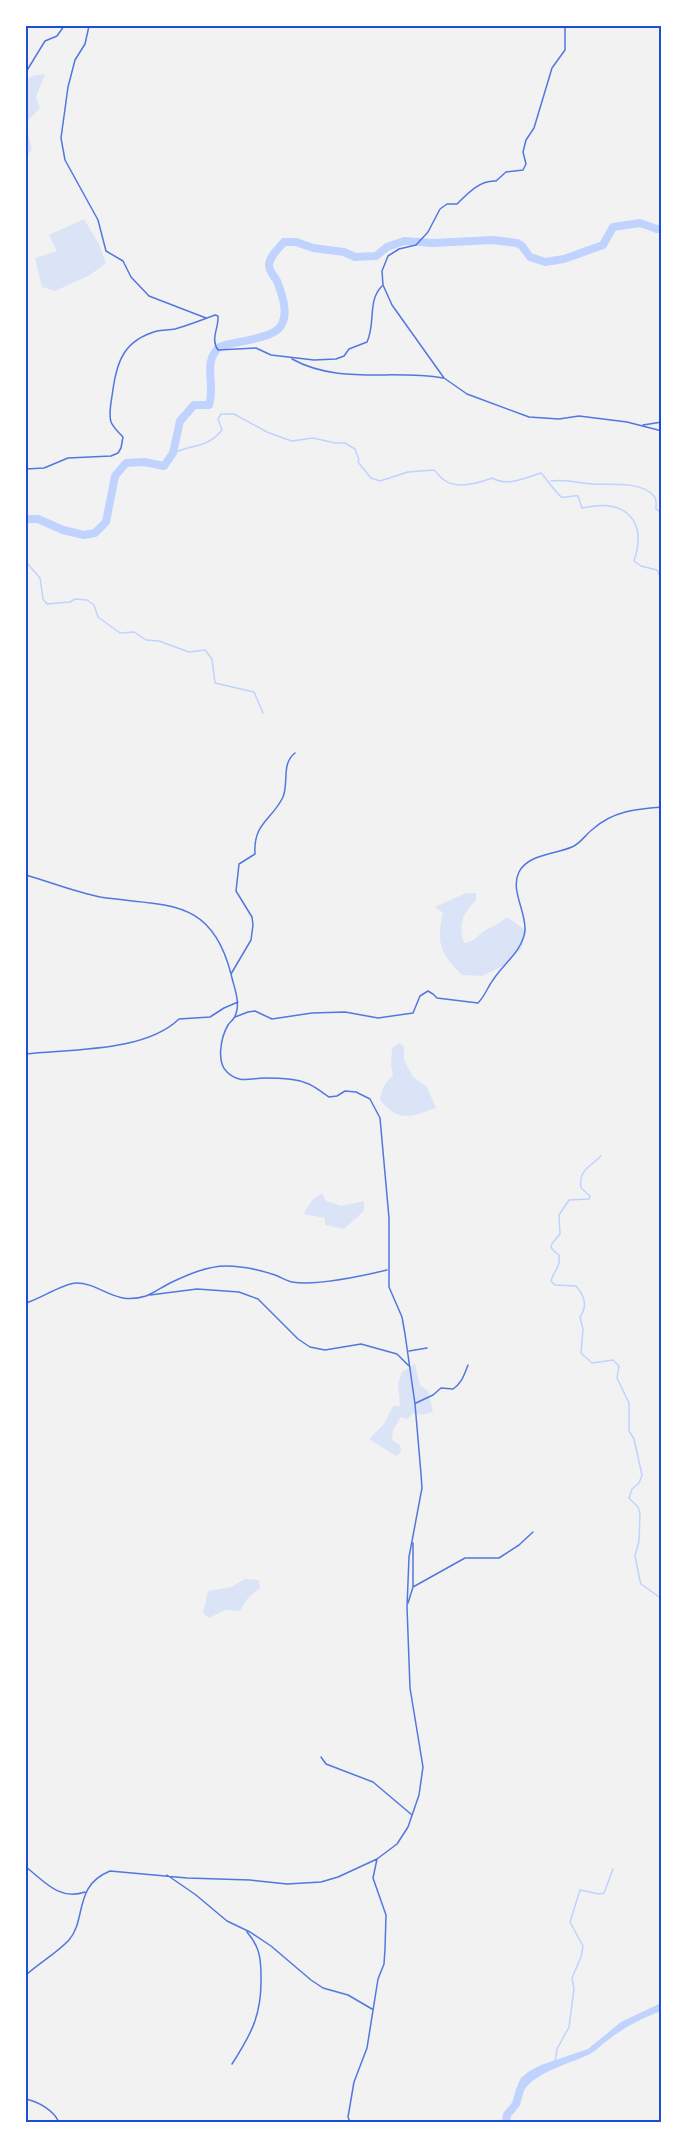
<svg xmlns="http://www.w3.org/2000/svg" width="687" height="2148" font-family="'IBM Plex Sans',sans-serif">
  <rect width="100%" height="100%" fill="#f2f2f2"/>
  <path fill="#dbe4f7" d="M45,74L36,97L40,108L26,123L32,150L26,156V81L31,76Z
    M84,219L99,244L106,263L90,275L55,291L42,287L35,258L57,251L49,235Z
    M466,893H476V900C462,915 458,924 464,943C475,942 477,935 486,930C494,926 500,923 507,917L527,931L521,949L505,965L482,976L462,975C440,954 436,943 443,913L435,907Z
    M399,1043L404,1046V1060L413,1077L427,1087L436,1108C410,1117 399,1123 380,1100C382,1088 384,1083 393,1076L391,1065L392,1048Z
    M322,1193L326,1201L341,1206L364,1201V1211L344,1229L325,1225V1218L303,1214L313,1199Z
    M415,1364L420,1385L428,1391L433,1412L422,1415L413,1413L407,1419L401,1417L393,1430L392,1440L400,1445L401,1452L396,1456L369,1439L384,1424L393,1406H400L398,1384L402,1372Z
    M245,1579L259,1580L260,1588L248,1598L240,1611L225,1610L209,1618L203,1613L208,1591L231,1587Z"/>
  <path fill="#bfd3fe" d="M661,2003V2011C642,2018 625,2027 608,2040C602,2044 597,2050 590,2054C570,2064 528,2073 521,2097L516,2098L518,2084L521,2078L528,2072L541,2065L588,2049L621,2022Z"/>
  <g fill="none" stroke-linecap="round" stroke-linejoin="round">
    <path stroke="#bfd3fe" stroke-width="1.5" d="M173,453C191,444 207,449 222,430L218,419L221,414H234L267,432L286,439L292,441L313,438L335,443H345L355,449L359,460L358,462L371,478L380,481L408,472L434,470C438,473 440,478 444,480C458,490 479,483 492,478C509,487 524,478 541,473C546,478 558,496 562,497C567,498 573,495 578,496L582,508C624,498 648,519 634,561L641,566L657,570L662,581
      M551,481C566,479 578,483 593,484C611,485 641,481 654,496C657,499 656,505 656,509L662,514
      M26,562L40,578L43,599L47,604L70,602L75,599L87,600L94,605L98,617L120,633L134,632L146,640L159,641L189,652L205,650L212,659L215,683L254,692L263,713
      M601,1156C590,1167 578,1170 581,1188L590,1196L589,1199L569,1200L559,1215L560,1234C552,1245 545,1245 559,1255C561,1268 553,1271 551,1281L555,1285L576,1286C585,1296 588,1306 580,1317L583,1329L581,1353L592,1363L613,1360L619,1366L617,1378L629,1403V1431L634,1439L642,1475L639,1483L632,1489L629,1498L638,1507L640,1514L639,1541L635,1556L640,1581L641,1584L662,1599
      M555,2062L557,2049L569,2027L574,1989L572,1978L581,1957L583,1946L570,1922L580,1890L599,1894L604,1893L613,1869"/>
    <path stroke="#bfd3fe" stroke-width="8" d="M26,519H38L63,530L84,535L95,533L106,522L115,476L126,463L144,462L164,466L173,453L180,421L194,405H209C216,383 202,364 219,347C236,341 258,341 274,332C292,322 283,296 277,281C274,276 269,271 269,265C269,257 279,248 284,242H296L313,248L344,252L355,257L376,256L387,247L404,241L433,243L493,240L517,243L522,246L530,257L545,262L564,259L603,245L613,227L640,223L657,229H662
      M506,2122L507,2115L516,2104L520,2090"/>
    <path stroke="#5277de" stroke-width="1.5" d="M89,26L85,44L75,60L68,87L61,138L65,160L98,220L106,251L123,261L131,277L149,296L206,318
      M565,26V50L552,68L534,128L526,140L523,152L526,164L523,170L506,172L496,181C480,180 468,193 457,204H447L440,209L428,232L416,245L399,249L388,256L382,271L383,285L392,305L444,378L467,394L529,417L559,419L579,416L627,422L662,431
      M26,72L45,41L57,36L64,26
      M292,359C339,385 392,369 443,378
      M643,425L662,422
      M26,469L44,468L68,458L111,456L118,453L121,448L123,437C119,433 113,427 111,422C108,413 112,399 113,389C117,360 125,340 157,331C163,330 169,330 175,329C189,325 202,320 215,315L218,316C219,328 210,339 218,350L256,348L271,355L314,360L336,359L344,356L349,349L367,342C376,323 367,301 382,286
      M26,875C50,882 75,892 100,897C164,907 211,895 231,974C234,988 242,1004 234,1018C232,1021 230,1022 228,1025C221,1037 216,1062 227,1072C239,1084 251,1078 265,1078C277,1078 295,1078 306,1083C314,1085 322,1093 329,1097L337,1096L345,1091L356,1092L370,1099L380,1118L389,1218V1287L402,1317L405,1334L415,1404L421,1474L422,1488L409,1557L407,1607L410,1688L423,1767L419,1795L408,1827L397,1844L377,1859L338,1877L321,1882L287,1884L250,1880L187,1878L110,1871C73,1886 87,1919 69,1940C57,1953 39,1963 26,1975
      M231,974L251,940L253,925L252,917L236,891L239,864L255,854C253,823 272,820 283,797C289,782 281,764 295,753
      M235,1017L248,1012L255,1011L272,1019L312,1013L345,1012L378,1018L413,1013L420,996L428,991L433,994L437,998L478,1003C485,996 487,988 493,980C503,964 523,951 525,930C526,911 510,890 519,872C528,854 556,854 572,847C580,844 586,834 593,829C613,811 636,809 662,807
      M26,1054C72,1049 145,1052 179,1019L210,1017L224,1008L238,1002
      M150,1295L197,1289L239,1292L258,1299L298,1339L310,1347L325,1350L361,1344L397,1354L410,1367
      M26,1303C40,1299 64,1283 76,1283C101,1283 114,1306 146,1296C154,1293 162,1287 170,1283C187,1275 207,1266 226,1266C243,1266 260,1270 275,1275C281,1277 286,1281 292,1282C317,1286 362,1276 387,1270
      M409,1351L427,1348
      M416,1403L433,1395L441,1388L453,1389C462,1383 464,1375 468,1365
      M413,1587L465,1558H499L519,1545L533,1532
      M408,1603L413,1587V1543
      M321,1757L326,1764L373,1782L412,1815
      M26,1867C44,1881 59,1901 85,1892
      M167,1875L196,1895L227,1921L250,1932L271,1946L311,1980L323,1988L348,1995L372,2009
      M232,2064C252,2033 262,2014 261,1976C261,1957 259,1946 247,1932
      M26,2099C39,2102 53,2110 59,2122
      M350,2122L348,2117L354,2082L367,2048L378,1979L384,1964L385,1949L386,1915L373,1878L377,1859"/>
  </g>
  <rect width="687" height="2148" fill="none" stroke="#ffffff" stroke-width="54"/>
  <rect x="27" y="27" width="633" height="2094" fill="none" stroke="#1d4ed8" stroke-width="2"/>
</svg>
